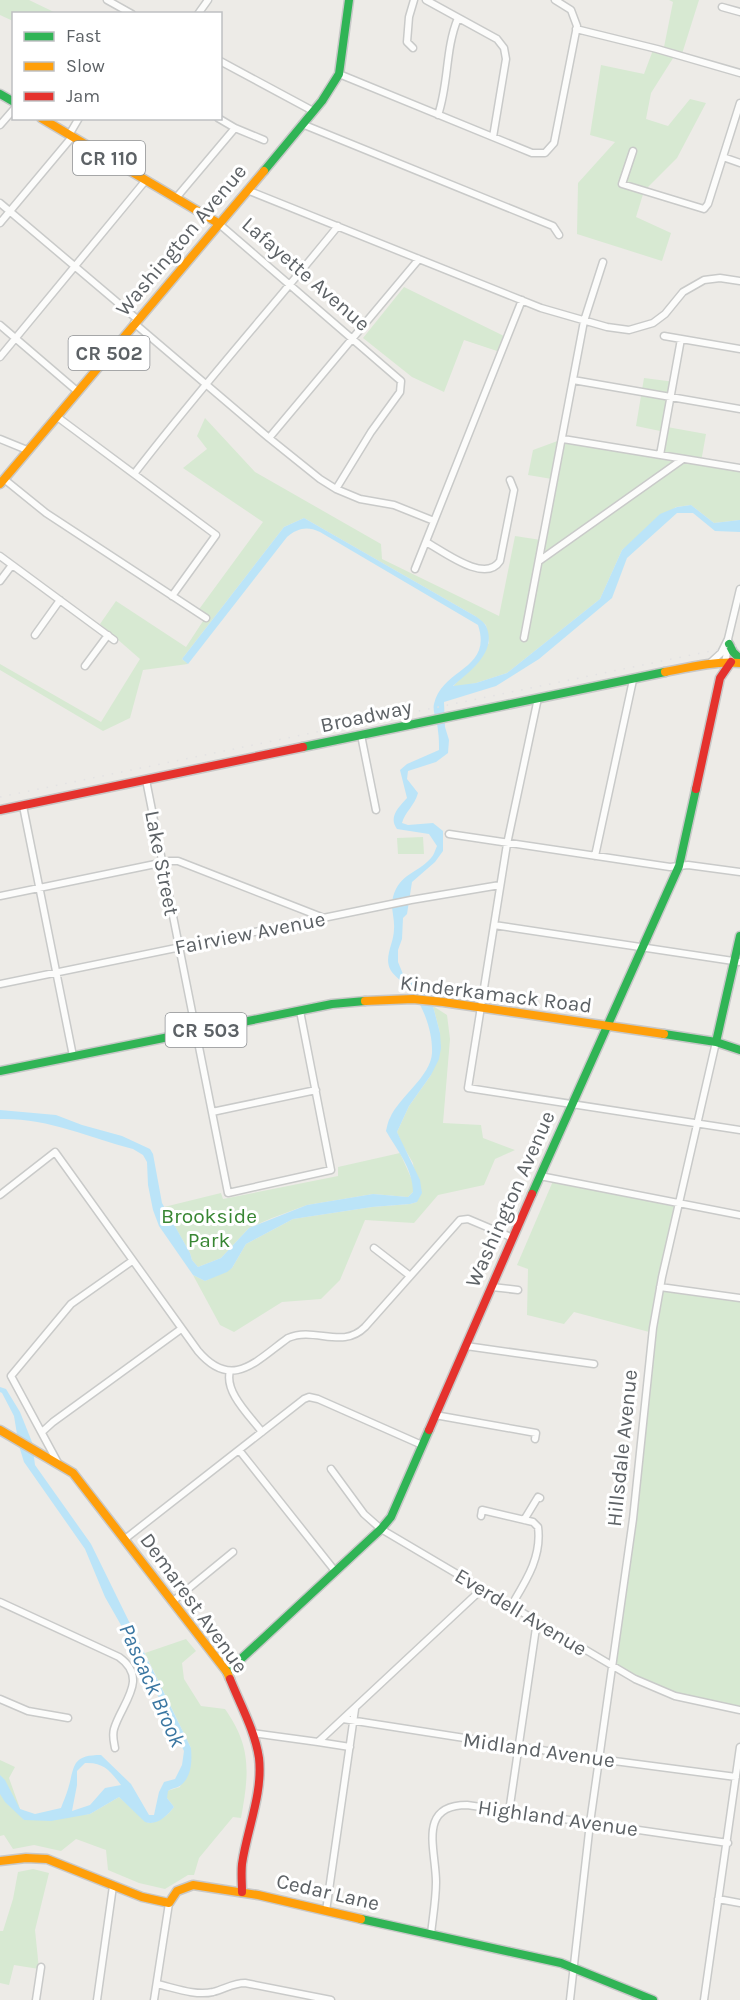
<svg xmlns="http://www.w3.org/2000/svg" width="740" height="2000" font-family="Karla,sans-serif">
  <rect width="100%" height="100%" fill="#edebe7"/>
  <path fill="#d7e9d2" d="M0,0H29L56,13L14,14L13,21L0,15Z
    M669,0H699L681,57L675,55L651,93L646,119L668,126L690,99L706,103L677,158L644,191L636,217L671,233L662,261L577,234L578,183L615,142L590,135L601,65L644,74L653,50L663,52L673,2Z
    M404,287L506,337L500,352L464,340L444,392L412,377L363,338Z
    M644,378L675,382L667,427L706,434L701,462L740,469V520L714,523L691,505L676,507L622,550L600,599L507,673L476,683L452,688L489,643L486,625L475,616L304,518L284,527L182,659L188,664L143,670L130,718L103,731L0,670V664L101,722L140,659L100,624L116,601L186,647L205,618L197,612L263,522L183,468L207,449L197,436L205,418L255,472L381,544L382,559L499,616L515,536L541,540L552,479L528,475L533,450L563,439L661,456L665,432L636,426Z
    M423,837L424,854H398L397,838Z
    M433,1006L447,1015L450,1039L443,1123L481,1125L483,1138L515,1150L495,1159L484,1185L438,1195L414,1223L365,1220L340,1280L321,1299L282,1302L234,1332L220,1325L193,1275L205,1281L232,1268L246,1244L293,1219L372,1207L410,1204L417,1202L413,1163L402,1144L397,1132L409,1106L431,1075L440,1033Z
    M400,1153L413,1182V1192L408,1197L373,1194L307,1205L272,1218L249,1228L221,1258L198,1267L192,1260L190,1253L164,1207L221,1193L223,1199L338,1176V1167Z
    M553,1181L680,1204L662,1284L740,1296V1713L655,1689L614,1663L653,1333L574,1312L564,1324L527,1315L528,1269L517,1265Z
    M186,1639L196,1651L182,1663L184,1679L201,1706L225,1709C252,1747 249,1774 241,1818L233,1817L199,1858L194,1875H188L165,1889L139,1883L108,1870L106,1850L76,1839L61,1851L34,1845L13,1849L4,1835L0,1836V1760L15,1767L9,1778L24,1820L90,1814L119,1797L148,1823C160,1822 167,1816 174,1807L167,1798V1791L180,1787L191,1748L145,1653Z
    M33,1869L49,1873L35,1930L39,1969L14,1965L9,1985L0,1983V1931H3L13,1899L18,1872Z"/>
  <path fill="#bbe4f8" fill-rule="evenodd" d="M691,505L714,523L740,520V532L715,531L693,513H677L627,558L612,598L539,659L496,686L444,702L445,727L449,740L448,753L436,762L408,771L407,779L418,793C415,805 405,812 402,823L408,825L433,823L443,831V851L435,862L412,882L407,914L403,918L402,939L398,950V962L403,974L418,985L433,1006L440,1033L441,1048L439,1059L431,1075L409,1106L397,1132L420,1180L422,1193L417,1202L410,1204L372,1207L293,1219L246,1244L232,1268L227,1272L205,1281L193,1275L159,1226L153,1210L148,1185L147,1162L143,1155L133,1149C88,1137 48,1118 0,1119V1110L56,1115L82,1125L122,1136L150,1149L153,1154L162,1203L190,1253L192,1260L198,1267L221,1258L249,1228L307,1205L373,1194L408,1197L413,1192C413,1169 397,1150 386,1131C387,1127 388,1121 390,1118C399,1097 431,1076 432,1053C433,1031 423,1005 409,988C404,982 393,976 390,969C384,956 394,943 394,929C395,918 390,908 393,897C400,873 417,874 431,858C434,855 435,850 437,846L429,834L397,829C388,817 399,807 407,798L400,770L407,764L439,750C439,744 439,737 438,731C438,723 432,712 434,704C442,668 493,670 478,625L320,532C307,526 298,528 287,537L188,664L182,659L284,527L304,518L475,616C478,618 484,622 486,626C498,652 469,672 453,686L476,683L507,673L600,599L622,550L660,514L677,507Z
    M0,1387L6,1389L20,1412L32,1442L35,1465L91,1544L191,1748C192,1761 192,1776 181,1785C178,1788 172,1788 168,1791L167,1798L174,1807C167,1816 157,1826 145,1822L119,1797L90,1814L51,1821L24,1820L5,1802L0,1794V1775L5,1780L20,1809L35,1814L61,1808C63,1802 66,1796 68,1789C75,1766 71,1755 101,1755L131,1784L149,1815H154L159,1792L164,1782L175,1779L182,1765L184,1751L164,1708L134,1648L105,1597L85,1549L24,1462L19,1446L14,1416L2,1393L0,1392ZM85,1763C104,1762 110,1771 121,1785L105,1788L90,1805L72,1811L77,1785V1771Z"/>
  <g fill="none" stroke-linecap="round" stroke-linejoin="round">
    <defs>
      <path id="street" d="M107,0L132,14
        M426,0L497,39L504,48L506,59L493,137
        M722,7L740,12
        M198,14L208,0
        M576,29L657,49L740,73
        M413,48L407,42L409,17L414,0
        M220,61L313,111
        M339,74L532,153H545L554,143L577,26L571,10L555,0
        M438,115C449,83 445,49 458,18
        M218,118L235,128L264,140
        M302,124L553,226L559,235
        M0,125L14,109
        M69,135L79,118
        M633,151L622,184L704,209L708,204L740,103
        M723,157L740,163
        M247,190L541,308L607,327L629,330L653,323L665,314L683,292L704,280L720,278L740,281
        M176,198L235,128
        M0,203L137,319
        M0,223L72,137
        M218,223L401,381L400,392L371,432L336,489
        M134,323L269,438L320,479L336,489L360,499L394,505L434,521
        M0,325L77,391
        M664,336L740,349
        M0,357L146,180
        M573,380L740,409
        M56,416L216,535L172,596
        M269,438L419,259
        M0,439L27,450
        M563,439L740,468
        M660,455L681,339
        M134,474C199,389 271,309 338,226
        M4,479L46,513L206,618
        M426,542C443,551 485,584 500,561L514,490L510,480
        M0,556L114,640
        M539,561L683,459
        M415,569L522,300
        M0,581L12,565
        M35,635L60,600
        M524,638L584,321L603,262
        M725,662L729,644L728,639L740,589
        M709,664L721,653L728,639
        M85,666L108,635
        M538,698L507,844L468,1088L740,1130
        M361,735L376,810
        M146,780L228,1193L331,1170L300,1011
        M23,806L73,1056
        M449,834L670,867L688,865L740,872
        M595,856L633,680
        M0,896L170,861H178L324,918
        M494,925L740,962
        M0,984L411,900L500,885
        M212,1112L316,1090
        M540,1176L740,1215
        M0,1195L55,1152L198,1351C232,1391 256,1361 288,1338C315,1326 342,1350 365,1327L460,1220L468,1219L513,1238
        M374,1248L409,1275
        M492,1287L518,1290
        M660,1287L740,1298
        M466,1346L594,1364
        M230,1371C224,1392 250,1416 262,1432
        M435,1415L536,1433L535,1439
        M42,1432L53,1422L181,1329
        M239,1450L335,1571
        M58,1463L11,1376L71,1304L132,1261
        M331,1469L364,1514L381,1529L635,1679L675,1696L740,1710
        M481,1516L482,1510L533,1522L538,1527C542,1557 526,1581 511,1606
        M524,1520L538,1497L540,1498
        M125,1539L304,1399L309,1397L318,1399L422,1445
        M0,1602L119,1657C150,1679 121,1704 114,1729C112,1736 114,1742 115,1748
        M172,1602L233,1552
        M0,1699L28,1711L68,1718
        M343,1719L599,1759L736,1777
        M252,1733L318,1742L482,1589
        M318,1742L350,1747
        M509,1812L537,1621
        M718,1899L740,1903
        M326,1911L355,1709
        M431,1934C433,1916 436,1899 436,1882C436,1850 417,1805 467,1805L728,1843
        M157,1984C175,1988 195,1996 213,1992C225,1989 233,1983 245,1983L331,2000
        M36,2000L41,1967
        M97,2000L113,1886
        M154,2000L169,1903
        M570,2000L590,1823L633,1519L653,1328L662,1277L716,1042
        M704,2000L740,1747"/>
      <path id="fast" d="M0,94L14,102
        M264,171L322,101L339,74L349,0
        M729,644L733,652L740,659
        M303,747L665,672
        M664,1034L716,1042L740,1050
        M716,1042L740,936
        M0,1071L332,1004L365,1001
        M532,1194L679,866L696,789
        M227,1672L381,1529L391,1517L429,1430
        M361,1919L561,1963L653,2000"/>
      <path id="slow" d="M41,118L218,223
        M0,484L264,171
        M665,672C690,667 714,661 740,663
        M365,1001L413,999L443,1002L664,1034
        M0,1430L73,1473L227,1672L230,1679
        M0,1861L26,1858L47,1859L142,1897L169,1903L177,1891L193,1885L258,1895L361,1919"/>
      <path id="jam" d="M696,789L720,678L731,662
        M0,810L303,747
        M429,1430L532,1194
        M230,1679C240,1704 255,1731 259,1758C263,1794 247,1829 242,1864C241,1873 242,1883 242,1892"/>
    </defs>
    <use href="#street" stroke="#c9cac9" stroke-width="9"/>
    <use href="#fast" stroke="#c8c8c8" stroke-width="11"/>
    <use href="#slow" stroke="#c8c8c8" stroke-width="11"/>
    <use href="#jam" stroke="#c8c8c8" stroke-width="11"/>
    <use href="#street" stroke="#fcfcfb" stroke-width="6"/>
    <use href="#fast" stroke="#30b455" stroke-width="8"/>
    <use href="#slow" stroke="#ff9f0a" stroke-width="8"/>
    <use href="#jam" stroke="#e5322d" stroke-width="8"/>
    <path stroke="#e3e2e3" stroke-width="1.5" stroke-dasharray="1.5 8" stroke-linecap="butt" d="M0,797L740,645"/>
  </g>
  <g text-anchor="middle" stroke-width="6" stroke-linejoin="round" paint-order="stroke">
    <g fill="#fff" stroke="#8e9194" stroke-width="1.5">
      <rect x="73" y="141" width="72" height="34" rx="4.5"/>
      <rect x="68.5" y="336" width="81" height="34" rx="4.5"/>
      <rect x="165.5" y="1013" width="81" height="34" rx="4.5"/>
    </g>
    <g font-size="20" font-weight="bold" fill="#5d6266">
      <text x="109" y="165">CR 110</text>
      <text x="109" y="360">CR 502</text>
      <text x="206" y="1037">CR 503</text>
    </g>
    <g font-size="21" fill="#5d6266" stroke="#fff">
      <text transform="translate(181 240) rotate(-50)" y="7">Washington Avenue</text>
      <text transform="translate(306 274) rotate(41)" y="7">Lafayette Avenue</text>
      <text transform="translate(366 716) rotate(-12)" y="7">Broadway</text>
      <text transform="translate(162 863) rotate(79)" y="7">Lake Street</text>
      <text transform="translate(250 933) rotate(-11)" y="7">Fairview Avenue</text>
      <text transform="translate(496 994) rotate(7)" y="7">Kinderkamack Road</text>
      <text transform="translate(510 1199) rotate(-66)" y="7">Washington Avenue</text>
      <text transform="translate(622 1448) rotate(-84)" y="7">Hillsdale Avenue</text>
      <text transform="translate(194 1603) rotate(54)" y="7">Demarest Avenue</text>
      <text transform="translate(521 1612) rotate(31)" y="7">Everdell Avenue</text>
      <text transform="translate(539 1750) rotate(8)" y="7">Midland Avenue</text>
      <text transform="translate(558 1818) rotate(8)" y="7">Highland Avenue</text>
      <text transform="translate(328 1892) rotate(13)" y="7">Cedar Lane</text>
    </g>
    <g font-size="21" fill="#388633" stroke="#fff">
      <text x="209" y="1223">Brookside<tspan x="209" dy="24">Park</tspan></text>
    </g>
    <g font-size="22" font-style="italic" fill="#3b77a2" stroke="#fff">
      <text transform="translate(153 1685) rotate(66)" y="8">Pascack Brook</text>
    </g>
  </g>
  <rect x="12" y="12" width="210" height="108" fill="#ffffff" stroke="#bec0c2" stroke-width="1.5"/>
  <rect x="24" y="32" width="30" height="9" fill="#30b455" stroke="#bec0c2" stroke-width="1.5"/>
  <text x="66" y="42" font-size="18" fill="#5d6266">Fast</text>
  <rect x="24" y="62" width="30" height="9" fill="#ff9f0a" stroke="#bec0c2" stroke-width="1.5"/>
  <text x="66" y="72" font-size="18" fill="#5d6266">Slow</text>
  <rect x="24" y="92" width="30" height="9" fill="#e5322d" stroke="#bec0c2" stroke-width="1.5"/>
  <text x="66" y="102" font-size="18" fill="#5d6266">Jam</text>
</svg>
